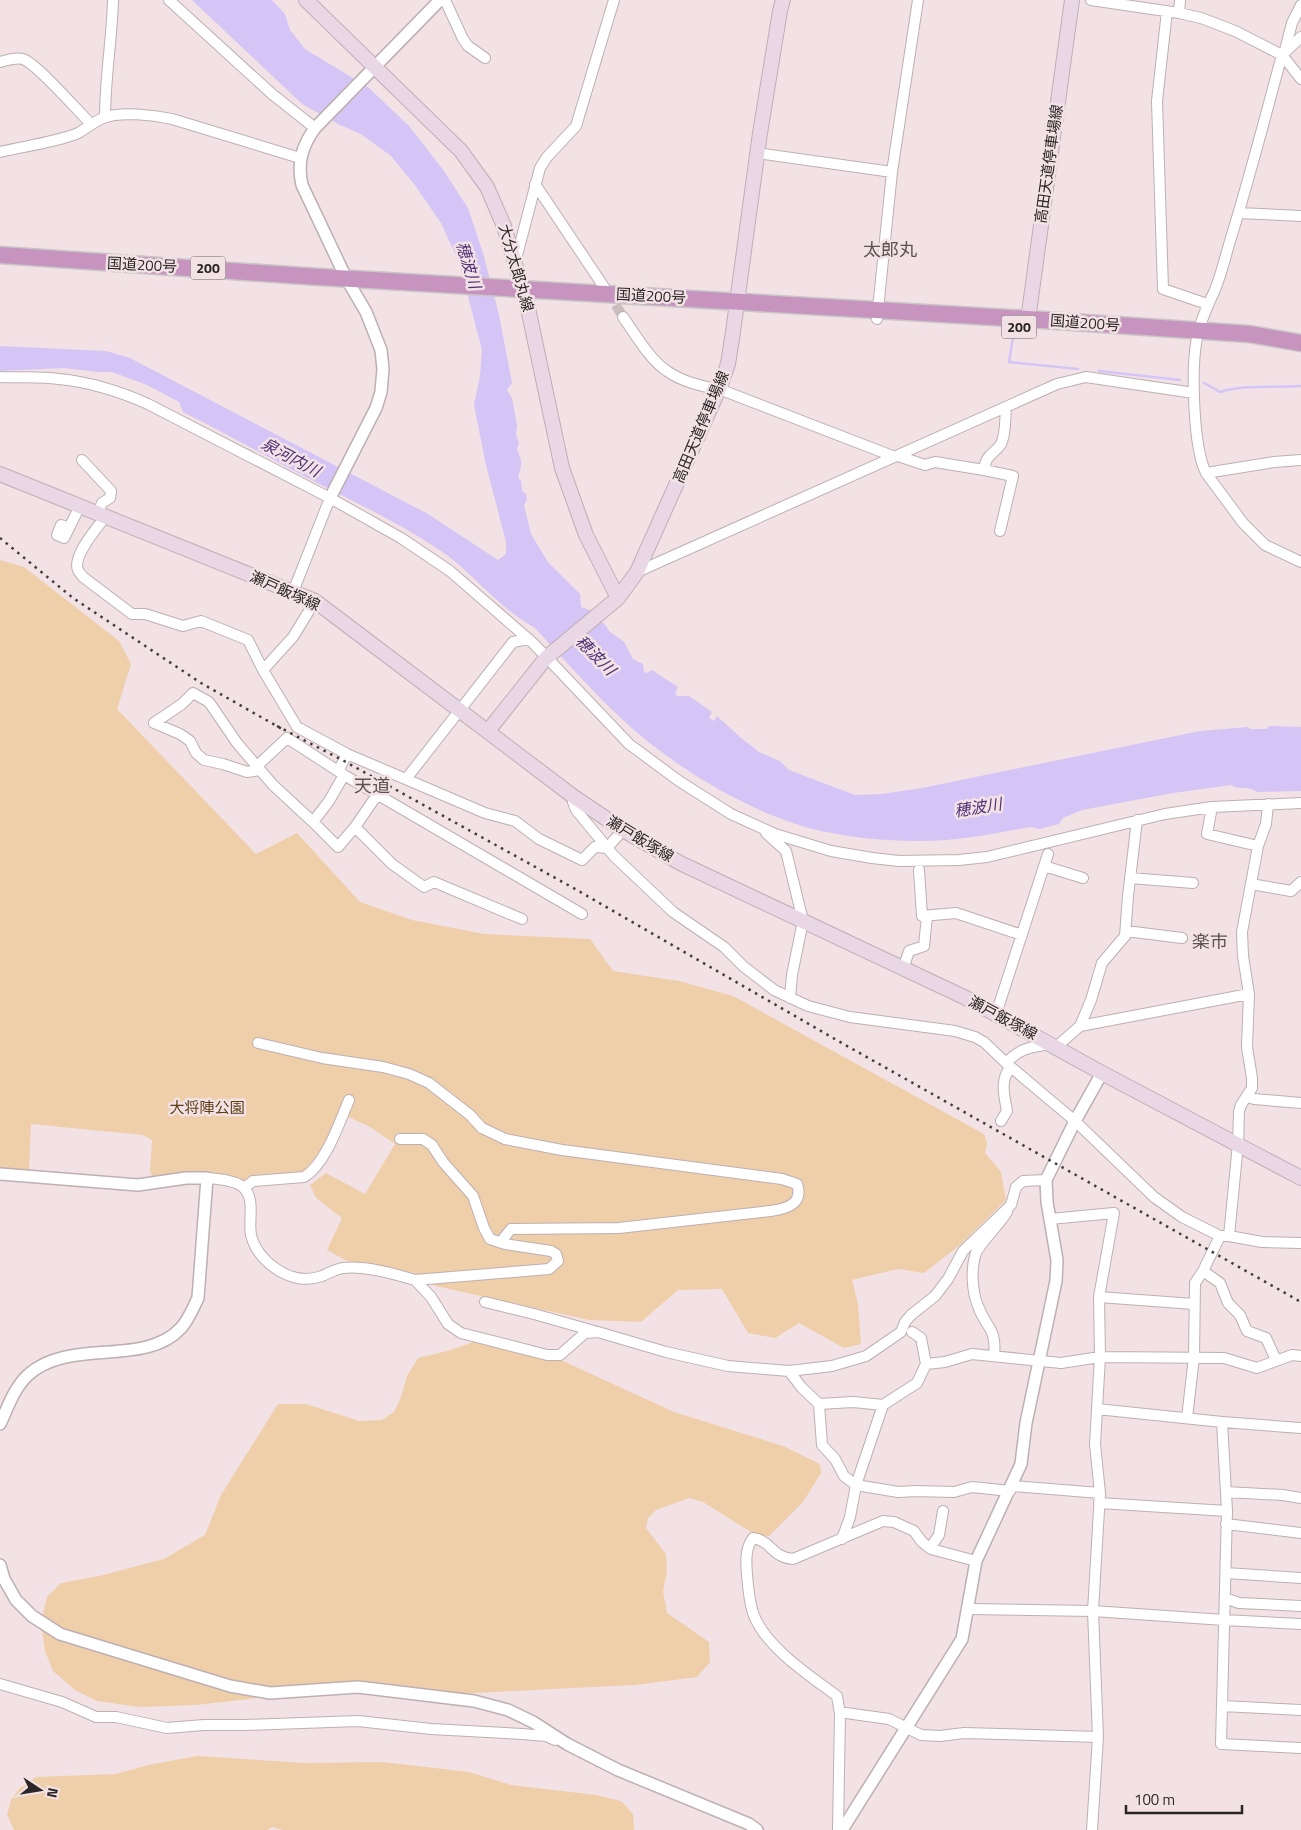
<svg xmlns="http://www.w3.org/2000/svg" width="1301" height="1830" font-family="'Titillium Web','Noto Sans JP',sans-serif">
  <rect width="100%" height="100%" fill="#f2e2e5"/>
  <path fill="#efcfa9" d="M0,560L24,567L119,641L131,664L117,709L256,854L297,833L360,902L412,920L484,934L590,939L613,971L679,981L733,996L984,1134L987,1144L985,1153L1001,1172L1006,1200L960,1245L924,1273L898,1269L852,1280L858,1304L861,1344L844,1348L799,1323L775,1338L748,1333L722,1289L678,1290L641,1322L589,1320L436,1286L415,1273L347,1261L327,1250L342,1218L316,1198L310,1185L326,1173L365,1194L395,1144L370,1127L340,1113L313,1165L305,1173L262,1176L241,1181L195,1172L173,1177L153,1178L150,1171L152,1140L143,1135L31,1124L29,1171L0,1170Z
    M484,1338L505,1340L526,1344L674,1412L783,1446L820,1464L821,1473L803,1502L769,1536L759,1537L703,1502L689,1498L656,1510L648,1518L646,1528L666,1554L667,1571L663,1591L667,1613L709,1642L710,1662L697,1677L635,1685L474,1693H304L196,1705L140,1707L97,1701L75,1690L53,1671L45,1651L41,1622L47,1597L61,1583L99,1576L164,1559L205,1535L221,1495L278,1404H306L359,1421L382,1420L394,1412L400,1400L407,1376L418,1358L451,1350Z
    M197,1756L305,1763L382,1762L469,1772L511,1785L596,1795L621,1801L633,1814L634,1830H283L272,1827L267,1830H14L7,1815L11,1800L19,1789L36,1777L115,1774L153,1764Z"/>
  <path fill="#d5c4f6" d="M192,0H272L285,14L290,30L305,49L369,88L409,126L444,171L468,208L483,253L499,315L512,383L507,390L512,398L517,425L516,435L519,443L517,449C523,464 522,462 518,477L521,481L522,491L526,494L527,500L524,505L531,534L548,562L580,594L581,607L592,611L606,626L609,631L624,642L633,659L643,664L644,672L646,673L652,670L678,687L675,693L677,696H689L712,712L709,718L714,721L717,716L740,737L759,752L780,761L789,770L855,795L882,794L922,788L1200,731L1248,727L1250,729H1267L1269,726L1301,727V791L1257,792C1249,785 1239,791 1231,785L1173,793L1082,810L1063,818L1059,824L1039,829L1031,827C995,833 959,841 922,841C893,841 860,839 832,833C774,823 706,786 659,750C613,716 574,670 535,628C498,608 473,572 438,549C393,519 342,496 294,471C257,451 221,431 183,412L179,402L147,385L112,372H99L64,368L0,371V346L106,351L130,358L428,514L498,560L506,554V542L486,465L474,405L480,376L482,350L459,262L441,223L414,184L391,156L361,134L338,124L302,104Z"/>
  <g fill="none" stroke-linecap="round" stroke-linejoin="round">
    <path stroke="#d5c4f6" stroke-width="2.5" d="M1013,337L1009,362L1078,369
      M1099,371L1180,380
      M1204,383L1220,392C1246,384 1274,388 1301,386"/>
    <path stroke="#cabcbf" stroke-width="10" stroke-dasharray="10 5" stroke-linecap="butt" d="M608,292L623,317"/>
    <defs>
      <path id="minor" d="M169,0L272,94L315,128
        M445,0L463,39L468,46L485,58
        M1091,0L1179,13L1201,18L1235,31L1282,55L1301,79
        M1167,11L1157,101L1163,289L1207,304
        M1179,13L1180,0
        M1301,37L1282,55C1265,117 1249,180 1230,241C1225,258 1221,276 1214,292C1207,307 1200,322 1197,338C1191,367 1193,447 1206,473L1243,523L1265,545L1301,562
        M1285,50L1292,23L1301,5
        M0,62C7,60 16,57 23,59C37,64 78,111 91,124
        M105,117C105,78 112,39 113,0
        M0,152C25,146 51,143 76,134C85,130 93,122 103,118C120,111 154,115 172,119L300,158
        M757,153L892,172
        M535,184L604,287
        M1239,213L1301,216
        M515,263L540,168L547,157L576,126L614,0
        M623,317C635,334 650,360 667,371C681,381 702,387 719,389L895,457
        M877,319L892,172L918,0
        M0,377C19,378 39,376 59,379C90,382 119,391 148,404L330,498L401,538L450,571L533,643L629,744L679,781L731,814L775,834L831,851L872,858L899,861L959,860L987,857L1165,814L1212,807L1301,803
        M898,456L925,465L935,462L984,470
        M82,460L111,491L110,498L102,503L98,514
        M1206,473L1274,462L1301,460
        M105,517C97,528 72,556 78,570C79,573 81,574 83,577L132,614H145L183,626L201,621L248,640L263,670L297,727L347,754L485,813L515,821L539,839L582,860L595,847L607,848
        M69,528L61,525L57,535L64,538L80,506
        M1000,531L1013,476L984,470C986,453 994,455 1001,444C1006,434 1005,418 1006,408
        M637,572L1057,384L1086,377L1194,393
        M293,592L330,498
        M263,670L293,637L315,601
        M257,766L287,738L338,771
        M260,770L247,772L223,764L204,760L196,753L190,741L180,734L154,723L182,704L193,693L209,702L237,743L273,785L313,822L329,801L344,775L338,771L347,754
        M344,775L582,914
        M406,779L513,642L529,639
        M574,797L573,802L576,810L614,856L673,912L724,947L743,966L774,990L808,1006L850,1017L955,1031L975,1037L984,1042L1006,1063L1075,1121L1154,1197L1182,1217L1220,1236H1229L1262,1242L1301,1243
        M1212,807L1207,834L1258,846
        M313,822L338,847L355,827L377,795
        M355,827L392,864L424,887L434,882L522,919
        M766,833L786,851L803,921L792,975L790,998
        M607,848L623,830
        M1044,866L1083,878
        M919,870L922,916L956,913L1022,935
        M1130,878L1193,883
        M1251,884L1291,891L1301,882
        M1126,931L1182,938
        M903,969L909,951L924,946L927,916
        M996,1014L1048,854
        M1080,1026L1249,994
        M1056,1047L1080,1026L1091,1000L1102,963L1125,936L1128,896L1137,820
        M1006,1063C1020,1048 1031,1047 1050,1044
        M1247,1097L1254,1099L1301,1103
        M1001,1121L1007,1111C1004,1094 1000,1082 1010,1067
        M400,1139H423L432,1145L443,1162L473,1196L484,1228L490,1239L505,1244
        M207,1178C217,1179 235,1180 243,1187C256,1199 248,1220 251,1235C254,1248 264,1260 275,1268C289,1278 306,1282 322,1276C329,1273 336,1269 343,1268C364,1265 395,1274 415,1280L549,1269L558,1261L556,1254L551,1251L505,1244L503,1239L511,1229L619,1228L770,1211C786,1209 804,1204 797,1184L782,1179L562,1150L505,1139L482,1128L470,1115L429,1083L409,1074L383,1067L322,1058L258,1043
        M244,1188L253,1181L304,1177C326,1164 339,1123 349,1100
        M1050,1219L1114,1213L1099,1297L1100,1357L1095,1444L1100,1493L1093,1611L1098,1737L1092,1830
        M1229,1236L1238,1144L1239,1111L1241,1105L1252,1088V1078L1247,1047L1249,994L1243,956L1242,932L1258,846L1266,824L1268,804
        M1203,1271L1220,1283L1228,1303L1240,1315L1247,1331L1266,1338L1276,1360
        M415,1280L431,1297L448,1324L461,1333L547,1355H560L585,1333L598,1332L666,1352L728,1366L789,1371L832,1366L866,1356L901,1332L905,1322L911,1315L935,1296L948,1279L963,1251L1011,1205L1016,1187L1023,1181L1046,1180
        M1099,1297L1194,1304
        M485,1302L534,1314L594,1331
        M912,1332L921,1338L926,1364
        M994,1356C997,1327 986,1329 978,1306C972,1292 971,1270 975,1256C977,1245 1000,1225 1007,1212
        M789,1371L802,1388L819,1404L822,1445L835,1459L844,1476L856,1485L898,1492L916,1491L954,1492L972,1487L1010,1491
        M819,1404L853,1402L883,1405
        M1097,1409L1222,1422L1301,1428
        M1187,1418L1194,1357L1195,1283L1203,1271L1220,1236
        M1222,1422L1227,1511L1221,1744L1301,1748
        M1012,1486L1100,1493
        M1226,1492L1283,1495L1301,1498
        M1099,1503L1227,1511
        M1226,1524L1301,1533
        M842,1539L850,1517L856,1485L883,1405L917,1383L926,1364L945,1362L972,1354L1061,1363L1100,1357L1224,1358L1257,1368L1292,1355L1301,1356
        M930,1548L939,1535L943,1511
        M1226,1573L1301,1578
        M1225,1598L1239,1603L1301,1606
        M968,1609L1093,1611L1224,1620L1301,1624
        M0,1684L62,1702L96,1717H116L167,1728L204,1725H244L358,1721L431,1729L522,1734L546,1736L555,1740
        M1222,1706L1301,1710
        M840,1714L846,1713L889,1719L921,1735L940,1736L964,1733L1098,1737
        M838,1830L840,1714L837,1696C809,1675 765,1647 753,1613C749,1600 748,1587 747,1575C746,1562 745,1548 753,1538C772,1541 771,1557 793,1559L883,1521L894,1522L914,1531L922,1542L931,1549L976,1561"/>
      <path id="tertiary" d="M330,498L376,408L381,392L383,369L381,350L366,312L346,278L302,185C297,163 302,146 315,128L440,0
        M0,1174L138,1185L186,1178H207L198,1298C193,1308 189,1319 181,1328C144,1368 70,1337 28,1375C14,1388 8,1407 0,1424
        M0,1565L4,1579L16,1600L32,1616L60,1634L230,1686L270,1693L358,1687L474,1701L508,1710L533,1722L567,1744L618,1770L749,1824L757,1830
        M842,1830L962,1639L976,1561L1021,1464L1026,1423L1056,1281L1057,1260L1047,1202L1046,1180L1075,1121L1102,1073"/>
      <path id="secondary" d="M306,0L461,151L487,187L504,226L522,288L526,299L562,468L586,535L618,598
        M1027,327L1072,0
        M0,474L315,601L574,797L623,830L680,863L966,998L1102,1073L1301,1178
        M488,731L546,658L618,598L637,572L719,389L728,364L733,332L760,133L780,11L783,0"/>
      <path id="trunk" d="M0,255L319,277L1028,319L1249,334L1301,343"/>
    </defs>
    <use href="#minor" stroke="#beafb2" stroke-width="12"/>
    <use href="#tertiary" stroke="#beafb2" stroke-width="14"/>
    <use href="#secondary" stroke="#beafb2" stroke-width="16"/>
    <use href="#trunk" stroke="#c8c6c7" stroke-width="19"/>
    <use href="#minor" stroke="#fff" stroke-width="10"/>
    <use href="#tertiary" stroke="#fff" stroke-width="11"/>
    <use href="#secondary" stroke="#e9d7e6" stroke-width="14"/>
    <use href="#trunk" stroke="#c694be" stroke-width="16"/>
    <path stroke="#433c3d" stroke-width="2.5" stroke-dasharray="2.5 5" stroke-linecap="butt" d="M0,538L73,598L201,683L282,729
      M277,726L344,761L577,890L833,1038L1301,1302"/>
  </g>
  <g text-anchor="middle" stroke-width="5" stroke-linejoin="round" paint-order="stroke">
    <g fill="#f2e2e5" stroke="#675e5f" stroke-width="1">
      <rect x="190.5" y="256.5" width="35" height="23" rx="4"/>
      <rect x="1001.5" y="315.5" width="35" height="23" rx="4"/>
    </g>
    <g font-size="14" font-weight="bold" fill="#2b2526">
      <text x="208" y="273">200</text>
      <text x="1019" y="332">200</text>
    </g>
    <g font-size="15" fill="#2b2526" stroke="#f2e2e5">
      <text transform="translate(1049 164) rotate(-82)" y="5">高田天道停車場線</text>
      <text transform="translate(142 265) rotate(3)" y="5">国道200号</text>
      <text transform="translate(516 268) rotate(74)" y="5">大分太郎丸線</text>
      <text transform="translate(651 296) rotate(3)" y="5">国道200号</text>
      <text transform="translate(1085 323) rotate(4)" y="5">国道200号</text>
      <text transform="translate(701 427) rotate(-67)" y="5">高田天道停車場線</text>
      <text transform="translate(285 591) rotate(24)" y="5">瀬戸飯塚線</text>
      <text transform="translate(640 839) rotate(31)" y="5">瀬戸飯塚線</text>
      <text transform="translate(1003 1018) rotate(28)" y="5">瀬戸飯塚線</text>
    </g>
    <g font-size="15" fill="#5b3c11" stroke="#f2e2e5">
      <text x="207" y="1113">大将陣公園</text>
    </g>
    <g font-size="16" font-style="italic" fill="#4d3077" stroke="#f2e2e5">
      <text transform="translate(469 265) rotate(73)" y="6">穂波川</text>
      <text transform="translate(291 457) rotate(28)" y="6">泉河内川</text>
      <text transform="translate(596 655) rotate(45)" y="6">穂波川</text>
      <text transform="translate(978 807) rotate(-9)" y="6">穂波川</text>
    </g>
    <g font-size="18" fill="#5e5153" stroke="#f2e2e5">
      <text x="890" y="256">太郎丸</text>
      <text x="372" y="792">天道</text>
      <text x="1210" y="948">楽市</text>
    </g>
  </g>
  <g transform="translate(40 1790) rotate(102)" stroke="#f2e2e5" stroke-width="4" paint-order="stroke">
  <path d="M0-4L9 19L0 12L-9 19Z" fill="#2b2526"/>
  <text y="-8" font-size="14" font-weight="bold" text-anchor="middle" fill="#2b2526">N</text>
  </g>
  <path d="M1126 1805v8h116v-8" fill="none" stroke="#2b2526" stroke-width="2.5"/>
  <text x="1134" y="1805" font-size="15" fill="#2b2526" stroke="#f2e2e5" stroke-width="4" paint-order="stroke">100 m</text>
</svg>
